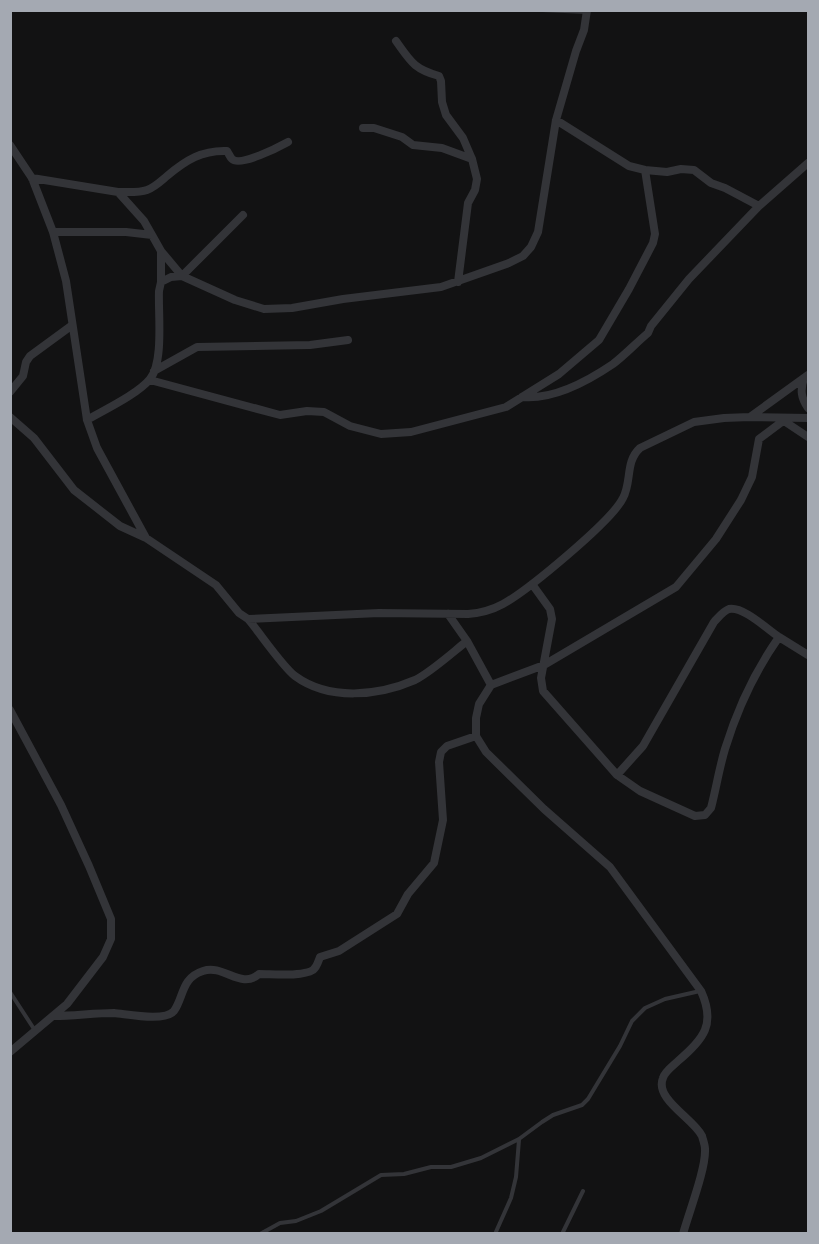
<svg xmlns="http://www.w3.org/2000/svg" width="819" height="1244" font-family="Manrope,sans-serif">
  <rect width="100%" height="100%" fill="#121213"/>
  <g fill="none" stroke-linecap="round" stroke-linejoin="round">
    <path stroke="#333438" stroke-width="4" d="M542,10L587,12
      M10,992L34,1029
      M260,1234L280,1223L296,1221L321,1211L381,1175L404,1174L431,1167H451L481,1158L519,1139L542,1122L553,1115L582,1105L588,1099L620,1046L632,1021L645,1008L665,999L700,991
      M495,1234L511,1198L516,1177L519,1140
      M562,1234L583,1191"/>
    <path stroke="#333438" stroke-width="8" d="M396,41C411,62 414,69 439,76L441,81L442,102L446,115L463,138L472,159L477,179L475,190L468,203L458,282
      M556,120L629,166L645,170L667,172L681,169L694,170L711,183L725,188L759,206
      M363,128H374L402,137L413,145L442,148L472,159
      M10,145L32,178L53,232L66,281L87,420L97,448L146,538L216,585L239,613L248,619L379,613L468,614C481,613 492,610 503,604C527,591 612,521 623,498C632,481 625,462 640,448L694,422L724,418L750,417L808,375
      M32,178L118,192L144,221L152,235
      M118,192C127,192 139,193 147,190C155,187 161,181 167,176C186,160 202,150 227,151C229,154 230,157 232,159C240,167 279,147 288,142
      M53,232H126L152,235L161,251V282
      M161,251L182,276L243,215
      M154,371L197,347L310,345L348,340
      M804,378C800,390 801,398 808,408
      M150,380L280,415L307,411L324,412L350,426L381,434L411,432L506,407L559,374L599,340L629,289L653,243L655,234L645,170
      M10,392L23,376L26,362L30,356L71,326
      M522,397C553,400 588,381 613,364C625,355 636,343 648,333L651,326L689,279L759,206L808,163
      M10,417L34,438L74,490L120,526L144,537
      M750,417L808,418
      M781,419L808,437
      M87,420C104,410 138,394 150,379C164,362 158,313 159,291L161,282L171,277L182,276L235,300L264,309L292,308L343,299L441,287L509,263L523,256L531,247L538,232L556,120L576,51L584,30L587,10
      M532,584L550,609L552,619L541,678L543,691L617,775L640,791L695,816L705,815L711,808C716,789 719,769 725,749C737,710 755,671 779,637L808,655
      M448,614L467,641L491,685
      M248,619C260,633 282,666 295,676C329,701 378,696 415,680C431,672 453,652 467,641
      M10,710L61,805L89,866L111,919V939L103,957L67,1004L10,1052
      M617,775L643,746L714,622C718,618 723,611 729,609C743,606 767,629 779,637
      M54,1016C74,1016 94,1013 114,1013C127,1014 165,1022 174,1011C184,997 181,978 203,971C224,964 241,990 259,974C273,974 302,977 313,970C317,967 318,962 320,957L339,951L397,914L408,894L434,863L443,820L439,762L441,752L447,746L476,736
      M683,1234C689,1212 706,1169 705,1149C705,1145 703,1140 702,1136C694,1119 654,1099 663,1078C665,1071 673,1066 678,1061C704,1039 716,1024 701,991L610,867L544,809L486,752L476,736V718L479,704L491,685L544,665L676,587L716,539L741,500L752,477L759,439L783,421"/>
  </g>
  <rect width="819" height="1244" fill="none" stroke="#a4a9b2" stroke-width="24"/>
</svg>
